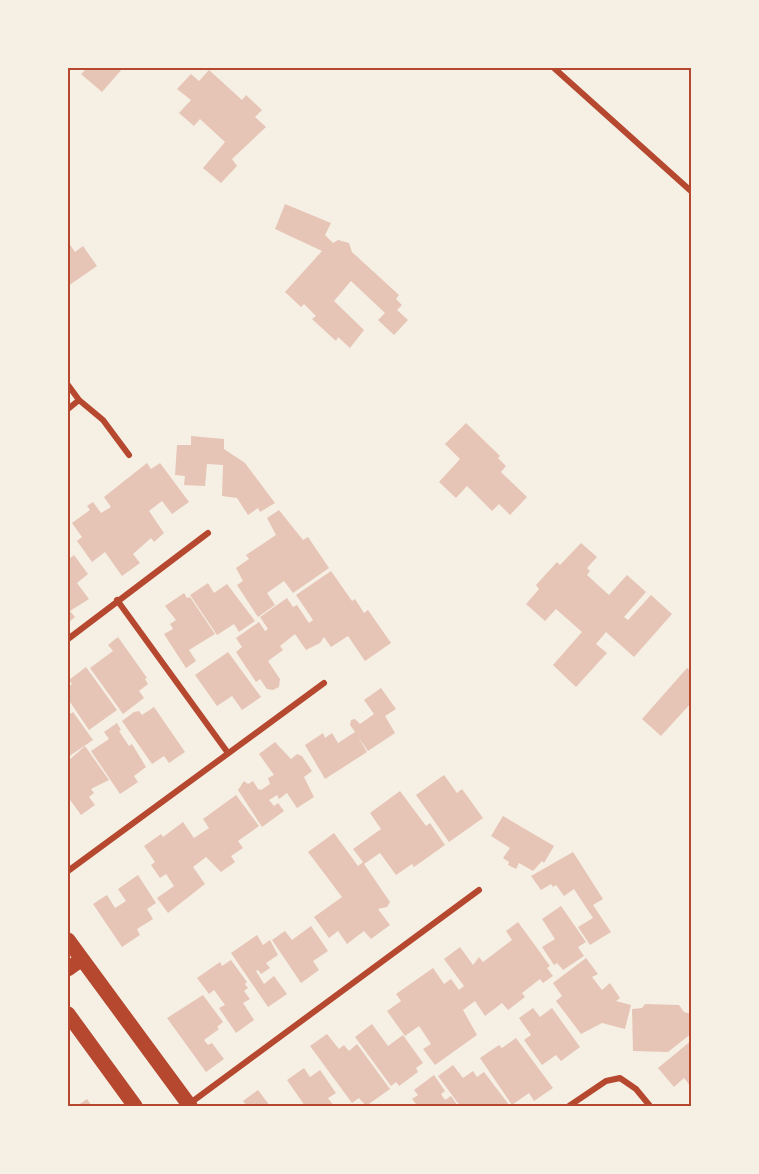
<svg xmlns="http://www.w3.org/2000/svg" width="759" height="1174" font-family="'Space Grotesk',sans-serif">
  <rect width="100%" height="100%" fill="#f6efe4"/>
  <path fill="#e6c5b7" d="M87,68H123L102,92L81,74Z
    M209,70L242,100L246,95L262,110L255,117L266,127L232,159L237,166L221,183L203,168L225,142L200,119L194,126L179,113L191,100L177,89L191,74L199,81Z
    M285,204L331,223L325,235L333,243L338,240L349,243L352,252L399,295L396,299L402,305L397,310L408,320L394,335L378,320L385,313L351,281L334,301L364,330L350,348L338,337L336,341L312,319L316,316L304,304L301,307L285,292L322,251L275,229Z
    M68,242L75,252L83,246L97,266L68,286Z
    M466,423L500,456L498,458L506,466L501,472L527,497L510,515L499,504L492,511L467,486L456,498L439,482L460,459L445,444Z
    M191,436L224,439V449L245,463L275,503L260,512L258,508L248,515L237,498L222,496L223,465L207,464L205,486L184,485L185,476L175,475L177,445H191Z
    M147,463L151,469L160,463L189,502L172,514L162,501L149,511L164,533L154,542L151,538L133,554L140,563L122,576L105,552L92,562L77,541L82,537L72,523L90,510L87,506L93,502L101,513L111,507L104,497Z
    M279,510L303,540L308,537L329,568L293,593L284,581L267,593L275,605L258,617L237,585L243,581L236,568L249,559L246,555L276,535L267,518Z
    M581,543L597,557L587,568L590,571L587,575L609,595L627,575L646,592L624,617L628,620L651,595L672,614L634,657L606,632L596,644L607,653L576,687L553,665L582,632L556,609L545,621L526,604L539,589L536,585L557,562L560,565Z
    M74,555L88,574L77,583L89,599L70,611L75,617L68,623V560Z
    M331,571L352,601L355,599L364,613L368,610L391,643L365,661L348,636L331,647L324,637L320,643L306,650L295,634L280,646L283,650L268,661L280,679L279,687L273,690L267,689L260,679L256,682L236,652L242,647L236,638L259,622L265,631L268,629L260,617L287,598L293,607L297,605L309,623L313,620L296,595Z
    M208,583L214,593L227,584L255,621L239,632L234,624L217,635L190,595Z
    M184,593L187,598L190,597L215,634L189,650L196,661L186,668L164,634L173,629L170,624L176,620L165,606Z
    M118,637L147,678L145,679L148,684L139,691L144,698L123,714L90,668L113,651L108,645Z
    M228,652L261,697L242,710L232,696L217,706L195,675Z
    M86,667L117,710L89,730L68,699V687L72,684L69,680Z
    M687,668L692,672V702L661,736L642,719Z
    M381,688L396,709L385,716L395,733L368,751L358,737L367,752L325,779L305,745L323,733L325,738L332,733L338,743L355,732L350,725L351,720L355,719L360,724L374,714L364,700Z
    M154,707L185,752L169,763L164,756L152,764L122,721L134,712L139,711L142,715Z
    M73,712L93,740L68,757V715Z
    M117,723L121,730L119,731L129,746L132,744L146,767L134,776L138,782L120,794L91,751L109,739L104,732Z
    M275,742L291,759L297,754L302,756L312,771L304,777L314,797L297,808L287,793L279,799L277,795L269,800L274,806L278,803L284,811L262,827L238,790L244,781L248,784L253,781L258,789L261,790L270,784L268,778L274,775L259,754Z
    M85,746L109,780L91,789L94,793L89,797L95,805L81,815L68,797V761Z
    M444,775L457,793L462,789L483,818L449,842L416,795Z
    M400,791L426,826L430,823L445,845L414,867L412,864L396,875L380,853L364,864L390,902L387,907L378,909L390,925L371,939L364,931L347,944L338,931L329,938L314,917L342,897L308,852L334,833L358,866L363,862L353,849L381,829L370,813Z
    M236,795L259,826L238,841L243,848L231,856L235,862L221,872L206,857L193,867L205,884L168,913L157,898L174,886L166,874L160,878L151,865L155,862L144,846L161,834L163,837L183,822L194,838L209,828L203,819Z
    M503,816L554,846L544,863L542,861L533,871L519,863L516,869L508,865L509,862L503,858L510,848L491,836Z
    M573,852L603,899L593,905L611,932L590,945L578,927L593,918L574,889L564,896L556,885L553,887L551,884L541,890L531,876Z
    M138,875L156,903L147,909L153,919L137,929L140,935L122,947L93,904L107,895L115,908L126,901L118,889Z
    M561,906L586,942L578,947L584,956L563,970L557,963L554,965L542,947L555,939L542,919Z
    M518,922L550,966L547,968L553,976L543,983L540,979L522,993L525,997L508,1010L502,1003L485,1016L475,1001L463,1010L477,1035L435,1065L423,1049L431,1044L419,1026L405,1036L387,1011L401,1001L396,994L433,968L444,984L451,979L459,990L464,986L444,959L460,947L473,965L479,957L483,962L512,940L506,931Z
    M311,926L328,951L313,961L319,970L301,983L272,940L285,931L292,940Z
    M257,935L263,945L270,940L278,955L266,963L270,968L261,974L258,970L256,971L264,984L274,976L287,994L268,1007L231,953Z
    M586,958L598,974L592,977L602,990L610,983L620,998L616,1001L631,1005L625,1029L602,1023L581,1034L556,1001L562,996L553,983Z
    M231,960L247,982L245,984L248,988L244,991L250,999L243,1003L254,1020L236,1033L219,1008L225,1005L214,990L209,994L197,978L220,962L222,966Z
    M203,995L223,1022L217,1027L219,1029L204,1040L208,1045L212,1043L224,1059L206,1072L167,1018Z
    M645,1004L679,1005L684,1012L692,1014V1033L668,1052L633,1051L632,1009L642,1008Z
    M533,1008L540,1017L552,1008L580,1047L561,1061L556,1055L542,1065L524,1040L531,1035L519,1018Z
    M372,1024L388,1046L403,1035L423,1063L416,1068L418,1072L399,1086L396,1082L391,1086L355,1037Z
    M327,1034L339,1049L344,1045L349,1051L357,1044L390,1089L366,1106L359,1098L352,1103L310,1046Z
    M516,1038L553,1088L534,1101L529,1093L512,1105L480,1058L499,1045L502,1048Z
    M692,1040V1088L684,1078L674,1087L658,1068Z
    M453,1065L463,1078L473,1071L477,1077L484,1072L510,1106H460L438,1076Z
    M304,1068L310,1077L320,1070L336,1093L328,1098L334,1106H305L287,1080Z
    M434,1075L445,1091L441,1094L445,1100L451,1096L458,1106H413L416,1104L412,1099L418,1095L414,1090Z
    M258,1090L270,1106H247L243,1101Z
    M87,1099L92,1106H77Z"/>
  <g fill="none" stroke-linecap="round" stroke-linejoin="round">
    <path stroke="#b5482f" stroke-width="6" d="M554,68L692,192
      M68,385L79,400
      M68,409L79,400L103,420L129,455
      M117,600L228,753
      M68,639L208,533
      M68,871L324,683
      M189,1104L479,890
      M569,1106L606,1081L620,1078L636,1089L650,1106"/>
    <path stroke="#b5482f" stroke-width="15" d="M68,940L190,1106
      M68,969L82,959
      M68,1014L135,1106"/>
  </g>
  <rect width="759" height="1174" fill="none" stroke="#f6efe4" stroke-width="138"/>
  <rect x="69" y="69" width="621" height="1036" fill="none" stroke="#b5482f" stroke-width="2"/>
</svg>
